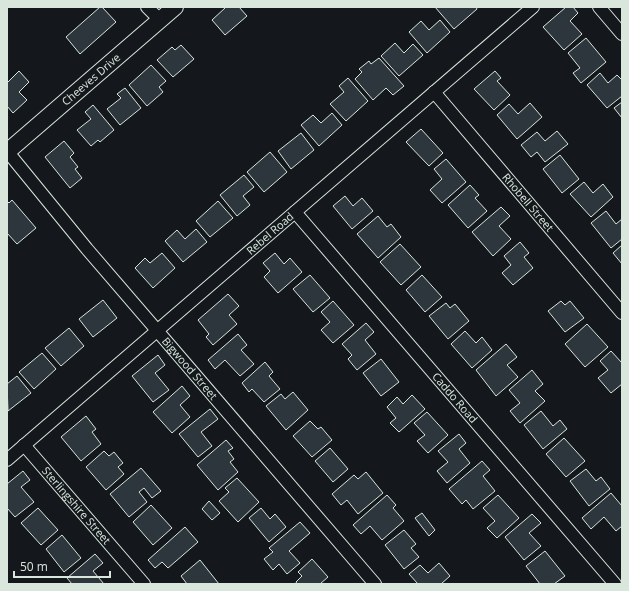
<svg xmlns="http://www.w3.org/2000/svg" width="629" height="591" font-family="'Open Sans',sans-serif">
  <rect width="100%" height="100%" fill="#14181c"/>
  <path fill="#2c363c" stroke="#d8e6dc" d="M100,7H102L116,22L80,54L66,37Z
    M224,7H239L247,16L225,35L212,20L225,8Z
    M435,7H476L477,9L454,29Z
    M566,7H573L578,13L570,21L582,34L564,50L543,27Z
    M440,20L450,32L427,53L409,32L421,21L429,30Z
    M586,38L606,62L581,83L573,73L580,68L568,53Z
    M395,43L404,53L413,44L423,55L399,76L381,56Z
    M181,45L194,59L173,77L157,60L172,47L175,50Z
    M379,58L404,86L393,95L386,88L373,100L355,79L362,72L359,69L369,61L371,64Z
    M151,65L166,81L159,87L163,92L147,106L129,85Z
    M19,71L29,82L19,92L27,100L13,113L7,106V83Z
    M495,71L501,78L497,81L510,95L494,110L474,89Z
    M600,73L608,83L617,75L622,80V96L607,108L587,85Z
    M348,78L368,101L346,121L330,104L344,92L339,86Z
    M125,88L141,108L120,125L107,109L121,98L117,94Z
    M622,102V118L614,108Z
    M530,103L542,117L517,139L497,115L509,104L518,114Z
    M93,105L114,130L100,142L98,140L91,146L77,130L91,119L85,112Z
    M332,113L342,125L319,146L301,125L313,115L321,123Z
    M421,129L443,153L429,166L406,142Z
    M557,131L568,144L545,162L537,152L531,157L521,145L537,132L545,141Z
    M301,133L314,150L291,169L278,151Z
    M64,141L74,153L70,157L78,167L75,169L82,178L70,188L45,157Z
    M270,152L287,172L264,192L247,172Z
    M560,155L579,179L562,193L543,169Z
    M446,159L466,182L442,203L430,190L442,179L434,169Z
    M244,175L254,187L243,196L250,205L237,216L220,195Z
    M584,182L593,193L603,184L613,197L591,217L570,194Z
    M470,185L479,195L475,198L487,211L468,228L448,205Z
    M345,196L353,206L362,198L373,211L352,229L333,206Z
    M12,200L36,228L17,244L7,233V201L9,203Z
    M218,201L233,218L210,237L196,221Z
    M501,207L510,216L499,226L511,239L493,256L472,232Z
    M606,211L616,224L622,219V239L611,248L591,223Z
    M378,216L387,227L391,224L401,237L378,258L357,234Z
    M196,229L207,242L183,262L165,241L177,230L185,239Z
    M520,242L529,253L524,257L533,268L513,285L502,273L511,265L504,256Z
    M400,244L421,267L401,285L380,262Z
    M622,245V264L613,253Z
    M162,253L175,268L153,288L135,268L145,258L150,263Z
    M275,253L284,264L290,258L302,272L278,293L264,277L270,271L263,263Z
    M310,275L330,298L313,312L293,289Z
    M422,275L442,297L425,312L406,290Z
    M228,294L239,306L229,315L237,324L213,345L206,337L209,334L198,320Z
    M103,300L117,318L93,337L79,319Z
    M333,301L354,325L333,343L321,330L330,322L321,312Z
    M561,301L565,305L570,301L584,318L565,332L548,311Z
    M446,303L450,308L455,304L469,321L448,339L429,316Z
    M366,323L374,332L365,340L376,354L357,370L348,359L352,355L342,344Z
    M587,324L608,347L585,367L565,344Z
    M69,328L84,346L61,366L45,348Z
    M465,331L476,343L482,337L492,350L472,368L451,344Z
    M238,334L247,345L241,350L254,364L240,376L225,360L215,369L208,360Z
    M506,344L517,357L507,365L518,377L496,396L476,370Z
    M611,351L622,363V384L611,393L598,378L608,370L600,361Z
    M42,353L56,369L34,389L19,372Z
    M158,355L165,365L155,373L169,390L153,402L132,376Z
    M381,359L399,382L381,396L363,373Z
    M265,362L273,372L269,376L280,389L264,402L252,389L249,392L242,383Z
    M532,370L543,384L535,391L545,401L520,423L510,411L520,403L509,390Z
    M17,376L31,393L8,411L7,384Z
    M182,386L190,396L180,405L190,417L172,433L153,412Z
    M293,392L308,410L286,430L266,406L281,394L285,399Z
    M412,395L425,409L399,432L390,423L396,418L387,407L397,397L403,404Z
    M210,409L218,419L201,432L212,446L198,457L179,434Z
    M541,411L553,426L560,420L567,429L543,449L524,425Z
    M427,412L448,435L428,453L417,441L425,435L414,423Z
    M86,416L96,429L92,432L101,444L81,461L61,437Z
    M310,421L318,429L321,427L332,440L312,457L293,436Z
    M459,434L466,443L459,449L470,463L447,483L437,471L448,462L438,451Z
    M564,438L585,461L566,477L546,454Z
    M226,440L233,448L228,451L234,459L230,462L238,472L218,490L197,465Z
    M330,448L348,469L333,482L315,461Z
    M104,451L109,456L114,452L123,463L118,467L124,474L106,490L86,467Z
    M482,461L490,470L483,476L495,491L473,509L466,500L462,504L449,489Z
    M141,468L161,491L152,498L144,488L139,492L147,502L129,517L110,494Z
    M586,469L596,481L601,477L610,489L589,506L570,481Z
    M23,471L30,480L21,487L34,502L15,517L7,508V484Z
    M366,472L383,493L358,514L347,500L341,505L332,494L354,475L358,479Z
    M237,478L259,502L238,522L219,501L229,492L225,488Z
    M611,493L622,506V526L616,531L604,517L591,529L582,518Z
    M387,495L396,505L393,508L404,521L382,540L370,526L361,534L353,525Z
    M498,495L519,518L497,538L487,528L495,521L483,508Z
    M209,501L220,513L212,520L202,509Z
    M151,505L172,528L153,545L133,522Z
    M38,508L58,530L41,545L21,523Z
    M261,508L270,519L275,514L286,527L269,542L249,518Z
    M422,513L435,530L429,536L415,518Z
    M532,514L541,523L529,533L541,546L524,560L505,537Z
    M300,522L310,533L289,551L300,563L287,574L279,564L273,570L264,559L273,552L269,548Z
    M185,527L198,542L168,568L162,562L155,568L148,560Z
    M404,530L416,544L411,548L419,557L404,569L385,545Z
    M62,535L81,558L64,572L46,549Z
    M545,551L565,576L554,584H540L526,566Z
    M95,554L103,563L93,571L104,584H72L67,578Z
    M312,559L328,577L320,584H297L296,582L302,576L298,572Z
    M200,560L219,584H187L181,576Z
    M439,563L450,576L441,584H418L409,574L420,565L428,573Z"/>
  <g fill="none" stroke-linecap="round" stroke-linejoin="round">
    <defs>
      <g id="street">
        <path d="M147,7L160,20"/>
        <path d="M599,7L622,34"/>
        <path id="s1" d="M434,92L622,313"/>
        <path id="s2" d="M7,151L87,249L375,584"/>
        <path id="s3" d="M295,212L615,584"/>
        <path id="s4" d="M24,445L144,584"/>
        <path id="s5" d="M7,460L533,7"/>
      </g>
      <g id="secondary">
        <path id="s6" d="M7,152L175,7"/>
      </g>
    </defs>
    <use href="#street" stroke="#d8e6dc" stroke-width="14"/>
    <use href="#secondary" stroke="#d8e6dc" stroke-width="18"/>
    <use href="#street" stroke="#14181c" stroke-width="12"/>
    <use href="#secondary" stroke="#14181c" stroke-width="16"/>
  </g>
  <g text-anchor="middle" stroke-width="3" stroke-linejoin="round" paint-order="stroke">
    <g font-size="11" fill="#d8e6dc" stroke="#14181c">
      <text dy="4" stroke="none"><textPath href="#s6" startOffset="111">Cheeves Drive</textPath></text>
      <text dy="4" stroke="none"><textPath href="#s1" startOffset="145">Rhobell Street</textPath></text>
      <text dy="4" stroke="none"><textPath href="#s5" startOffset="347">Rebel Road</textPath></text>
      <text dy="4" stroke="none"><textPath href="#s2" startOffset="284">Bigwood Street</textPath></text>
      <text dy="4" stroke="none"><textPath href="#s3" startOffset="245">Caddo Road</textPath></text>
      <text dy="4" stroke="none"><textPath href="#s4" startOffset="80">Sterlingshire Street</textPath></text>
    </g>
  </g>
  <rect width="629" height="591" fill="none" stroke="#d8e6dc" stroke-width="16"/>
  <path d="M14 571v6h96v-6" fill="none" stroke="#d8e6dc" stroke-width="2"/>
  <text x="20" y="571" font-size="12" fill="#d8e6dc" stroke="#14181c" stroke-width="3" paint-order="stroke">50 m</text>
</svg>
